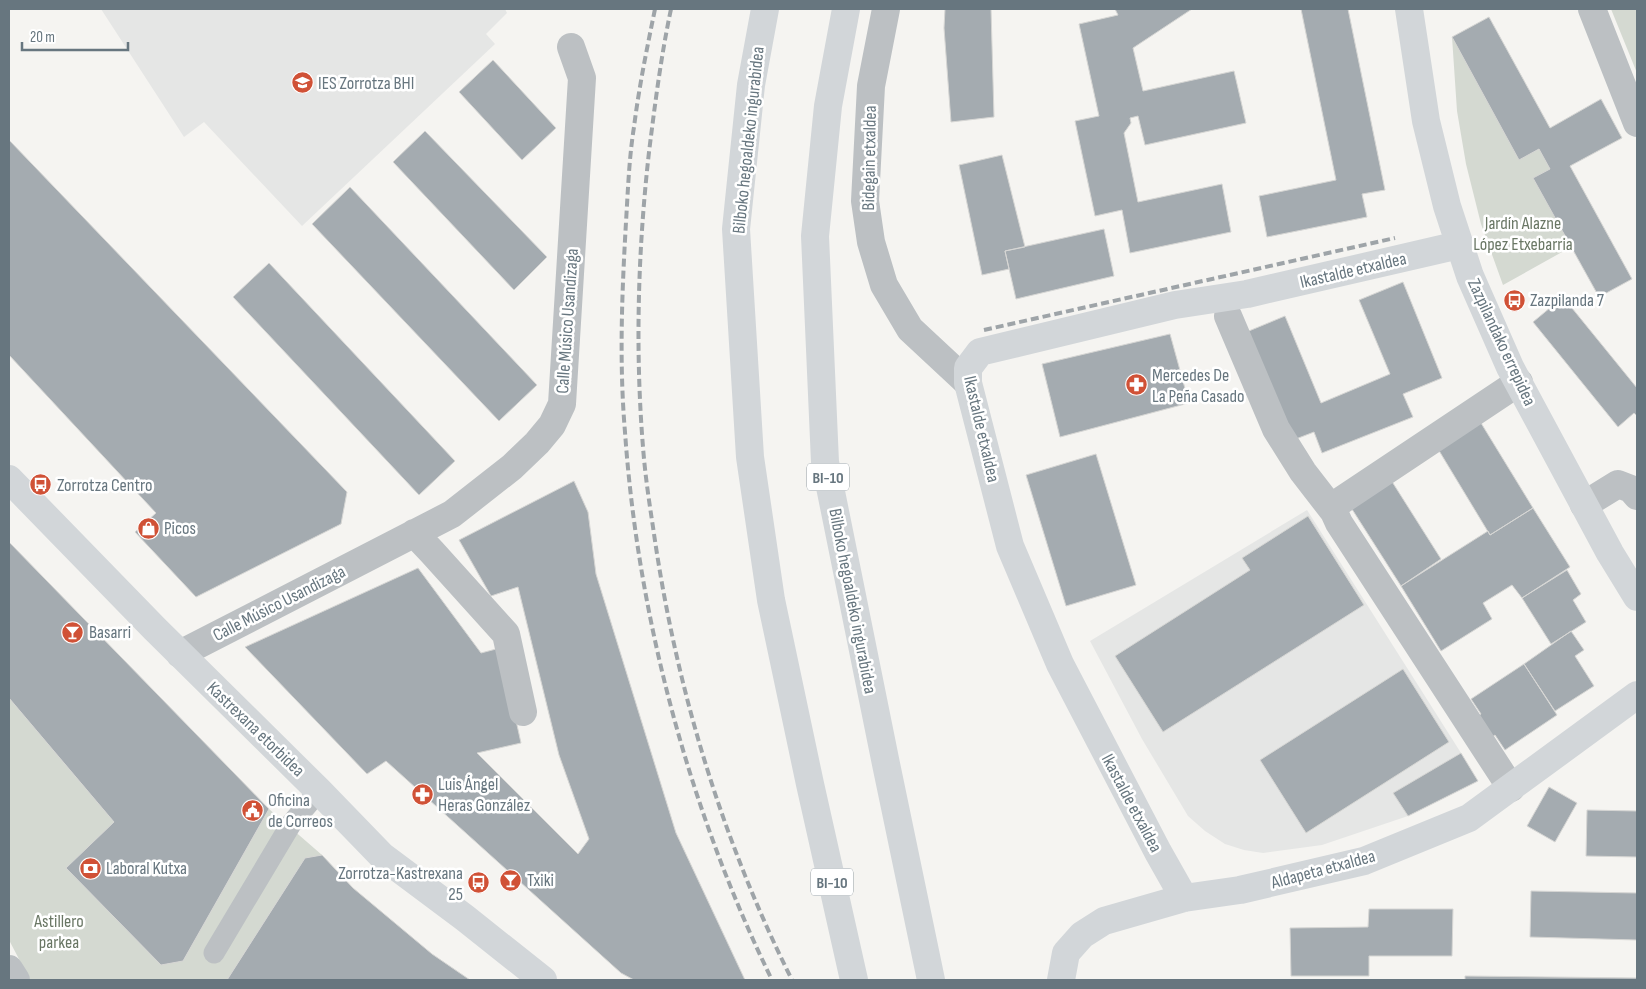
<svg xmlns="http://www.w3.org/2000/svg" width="1646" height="989" font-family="'Sofia Sans Condensed',sans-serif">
  <rect width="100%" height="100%" fill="#f5f4f1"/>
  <path fill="#e5e6e5" d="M101,9H505L507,13L486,34L495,44L302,226L204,122L184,137Z
    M1307,510L1461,753L1408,816L1322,845L1263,853L1244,850L1225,844L1205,831L1188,816L1142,739L1090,641Z"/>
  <path fill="#d4d9d1" d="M1611,9H1637V73Z
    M1452,37L1519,159L1539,149L1550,169L1534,178L1571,247L1503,285L1481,224L1466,164L1457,111Z
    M9,698L114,822L66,868L161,965L183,961L269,809L322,855L305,858L227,980H30L9,940Z"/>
  <path fill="#a4abb0" stroke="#d6d6d4" d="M945,9H991L994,117L951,122L944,28Z
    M1115,9H1192L1133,48L1143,91L1234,71L1246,123L1145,145L1138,116L1130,118L1131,123L1124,133L1138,202L1222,184L1231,232L1130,253L1122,210L1095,216L1075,121L1099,116L1079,24L1118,15Z
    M1301,9H1348L1385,190L1362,194L1367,217L1267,237L1259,196L1336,180Z
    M1489,17L1550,128L1601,99L1622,138L1570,166L1632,279L1599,297L1533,178L1550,169L1539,149L1519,160L1452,37Z
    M493,60L556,128L522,160L459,92Z
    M425,131L547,257L514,290L393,162Z
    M9,140L347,492L341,524L196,597L135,532L156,513L9,355Z
    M1002,155L1025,247L1005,251L1009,269L982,275L959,165Z
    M350,187L537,385L499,421L312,224Z
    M1104,229L1114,276L1016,299L1005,251Z
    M269,263L455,461L419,495L233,297Z
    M1403,282L1442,378L1403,394L1413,417L1322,453L1314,432L1288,442L1244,333L1285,316L1321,403L1390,374L1359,300Z
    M1563,297L1637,388V416L1634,413L1618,427L1533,322Z
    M1170,334L1189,403L1060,437L1042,364Z
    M1481,423L1533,508L1490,535L1438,449Z
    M1096,454L1136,585L1066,606L1026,475Z
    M1391,480L1441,559L1401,586L1350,506Z
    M574,481L588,512L596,574L676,833L745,980H634L621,973L386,761L367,774L245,647L418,568L481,653L500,648L521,743L477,753L578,854L589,839L559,755L518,587L491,596L459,540Z
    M1533,508L1570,567L1522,598L1512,585L1483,603L1492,619L1441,651L1401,586L1488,531L1490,535Z
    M1308,516L1364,605L1163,732L1115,656L1250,570L1242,558Z
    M9,542L269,809L183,961L161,965L66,868L114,822L9,698Z
    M1567,570L1581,594L1573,600L1586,622L1551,644L1522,598Z
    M1571,631L1584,650L1575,656L1594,686L1555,711L1524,664Z
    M1524,664L1557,715L1505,750L1495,735L1492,737L1478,716L1481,714L1471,699Z
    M1403,669L1449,742L1306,833L1260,760Z
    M1461,753L1478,781L1408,816L1393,793Z
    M1549,787L1577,803L1555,842L1527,826Z
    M1587,810L1637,811V857L1586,856Z
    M322,855L353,888L432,954L470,980H227L305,858Z
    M1531,891L1637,893V940L1530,937Z
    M1369,909H1453L1452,956H1369V976H1291L1290,928L1368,927Z
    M1465,976L1637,978V980H1465Z"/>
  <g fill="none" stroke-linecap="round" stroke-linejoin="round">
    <path stroke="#bcc0c3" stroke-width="21" d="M214,953L291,824L319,791"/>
    <path stroke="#bcc0c3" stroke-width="28" d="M886,9L871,86L865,201L871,242L884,285L910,329L968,383
      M1592,9L1637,123
      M1228,316L1276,429L1303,472L1334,512
      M1584,505L1618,484L1631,489L1637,496
      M414,533L432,552L506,634L523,712
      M180,654L452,514L512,467L537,443L552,425L562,404L582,78L571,47
      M1511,788L1339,523L1334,512L1335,505L1342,500L1519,382
      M9,969L16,980"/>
    <path stroke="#d2d6d9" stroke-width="28" d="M1409,9L1426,121L1447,206L1470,276L1510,367L1610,553L1637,597
      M9,479L155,629L319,791L382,856L465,918L543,980
      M1184,898L1158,852L1060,664L1010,546L968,383V368L980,352L1175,305L1247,294L1459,245
      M1061,980L1066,953L1082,935L1104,921L1184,898L1240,890L1364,861L1469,818L1637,695"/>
    <path stroke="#d2d6d9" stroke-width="28" d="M765,9L751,85L736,229L750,457L771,600L810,784L854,980
      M846,9L828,106L815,236L825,462L886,764L931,980"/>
    <path stroke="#9ea4a8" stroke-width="4" stroke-dasharray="8 4" stroke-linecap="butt" d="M655,9C647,48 639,87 634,127C629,158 628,190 626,222C622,292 619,362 625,432C638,619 690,812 772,980
      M671,9C661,56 655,104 649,152C638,250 635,349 643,447C645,474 649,501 653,527C675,684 721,838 792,980
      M984,330L1395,238"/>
  </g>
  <defs>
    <symbol id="school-disc" viewBox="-11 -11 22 22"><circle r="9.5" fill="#d05136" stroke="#fff"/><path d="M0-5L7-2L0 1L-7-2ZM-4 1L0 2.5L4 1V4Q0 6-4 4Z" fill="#fff"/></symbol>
    <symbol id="bus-disc" viewBox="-11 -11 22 22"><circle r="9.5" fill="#d05136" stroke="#fff"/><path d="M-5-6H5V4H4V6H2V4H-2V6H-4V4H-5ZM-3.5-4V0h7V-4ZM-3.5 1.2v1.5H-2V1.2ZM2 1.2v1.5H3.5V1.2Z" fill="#fff"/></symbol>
    <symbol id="pharmacy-disc" viewBox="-11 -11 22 22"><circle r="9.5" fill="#d05136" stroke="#fff"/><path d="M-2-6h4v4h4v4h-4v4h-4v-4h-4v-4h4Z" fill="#fff"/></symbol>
    <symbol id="shop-disc" viewBox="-11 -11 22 22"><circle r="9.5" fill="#d05136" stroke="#fff"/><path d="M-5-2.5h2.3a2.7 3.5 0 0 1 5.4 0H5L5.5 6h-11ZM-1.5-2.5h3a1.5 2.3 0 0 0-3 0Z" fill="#fff"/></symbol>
    <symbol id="bar-disc" viewBox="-11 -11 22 22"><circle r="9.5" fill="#d05136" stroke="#fff"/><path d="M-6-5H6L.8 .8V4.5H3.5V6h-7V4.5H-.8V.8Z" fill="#fff"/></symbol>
    <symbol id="civic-disc" viewBox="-11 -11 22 22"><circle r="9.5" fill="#d05136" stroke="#fff"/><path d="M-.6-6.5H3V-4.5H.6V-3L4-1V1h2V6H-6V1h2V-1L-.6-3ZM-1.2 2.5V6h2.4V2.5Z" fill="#fff"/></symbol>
    <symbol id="bank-disc" viewBox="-11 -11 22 22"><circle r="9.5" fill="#d05136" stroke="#fff"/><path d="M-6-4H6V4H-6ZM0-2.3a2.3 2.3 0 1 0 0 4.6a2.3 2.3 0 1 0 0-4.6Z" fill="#fff"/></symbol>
  </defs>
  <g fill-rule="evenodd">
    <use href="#school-disc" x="290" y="70" width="25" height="25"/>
    <use href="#bus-disc" x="1502" y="288" width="25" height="25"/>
    <use href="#pharmacy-disc" x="1124" y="372" width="25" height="25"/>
    <use href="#bus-disc" x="28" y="472" width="25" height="25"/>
    <use href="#shop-disc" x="136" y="516" width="25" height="25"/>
    <use href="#bar-disc" x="60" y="620" width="25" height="25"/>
    <use href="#pharmacy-disc" x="410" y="782" width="25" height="25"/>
    <use href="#civic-disc" x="240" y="798" width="25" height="25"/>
    <use href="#bank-disc" x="78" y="856" width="25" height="25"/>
    <use href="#bar-disc" x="498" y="868" width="25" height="25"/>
    <use href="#bus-disc" x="466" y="870" width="25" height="25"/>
  </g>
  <g text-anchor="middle" stroke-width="5" stroke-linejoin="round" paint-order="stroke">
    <g fill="#fff" stroke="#959fa5" stroke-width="1">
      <rect x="807" y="463.5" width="42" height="27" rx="4"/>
      <rect x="811" y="868.5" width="42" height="27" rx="4"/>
    </g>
    <g font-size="16" font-weight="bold" fill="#67767f">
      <text x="828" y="483">BI-10</text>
      <text x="832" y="888">BI-10</text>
    </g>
    <g font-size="18" fill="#67767f" stroke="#fff" text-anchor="start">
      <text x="318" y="89">IES Zorrotza BHI</text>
      <text x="1530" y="306">Zazpilanda 7</text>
      <text x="1152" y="381">Mercedes De<tspan x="1152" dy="21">La Peña Casado</tspan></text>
      <text x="57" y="491">Zorrotza Centro</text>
      <text x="164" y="534">Picos</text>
      <text x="89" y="638">Basarri</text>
      <text x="438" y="790">Luis Ángel<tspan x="438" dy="21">Heras González</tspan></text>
      <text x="268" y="806">Oficina<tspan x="268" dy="21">de Correos</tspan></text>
      <text x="106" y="874">Laboral Kutxa</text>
      <text x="463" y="879" text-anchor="end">Zorrotza-Kastrexana<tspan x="463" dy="21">25</tspan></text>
      <text x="527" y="886">Txiki</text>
    </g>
    <g font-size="18" fill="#67767f" stroke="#fff">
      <text transform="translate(748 140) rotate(-84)" y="6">Bilboko hegoaldeko ingurabidea</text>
      <text transform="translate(869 158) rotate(-89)" y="6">Bidegain etxaldea</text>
      <text transform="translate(1353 270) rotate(-13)" y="6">Ikastalde etxaldea</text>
      <text transform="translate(567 321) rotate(-86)" y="6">Calle Músico Usandizaga</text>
      <text transform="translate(1502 342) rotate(65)" y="6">Zazpilandako errepidea</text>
      <text transform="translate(982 429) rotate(77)" y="6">Ikastalde etxaldea</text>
      <text transform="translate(853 601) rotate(79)" y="6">Bilboko hegoaldeko ingurabidea</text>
      <text transform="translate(279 603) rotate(-27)" y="6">Calle Músico Usandizaga</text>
      <text transform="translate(256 729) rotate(44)" y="6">Kastrexana etorbidea</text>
      <text transform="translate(1132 803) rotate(62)" y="6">Ikastalde etxaldea</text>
      <text transform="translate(1323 869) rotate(-15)" y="6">Aldapeta etxaldea</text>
    </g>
    <g font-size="18" fill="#6a7765" stroke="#fff">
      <text x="1523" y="229">Jardín Alazne<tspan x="1523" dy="21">López Etxebarria</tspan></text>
      <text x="59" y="927">Astillero<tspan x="59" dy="21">parkea</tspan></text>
    </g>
  </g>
  <rect width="1646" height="989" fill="none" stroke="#67767f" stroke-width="20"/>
  <path d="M22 42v8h106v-8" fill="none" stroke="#67767f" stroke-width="2.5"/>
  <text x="30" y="42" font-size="15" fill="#67767f" stroke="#ffffff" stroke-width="4" paint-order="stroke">20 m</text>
</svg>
